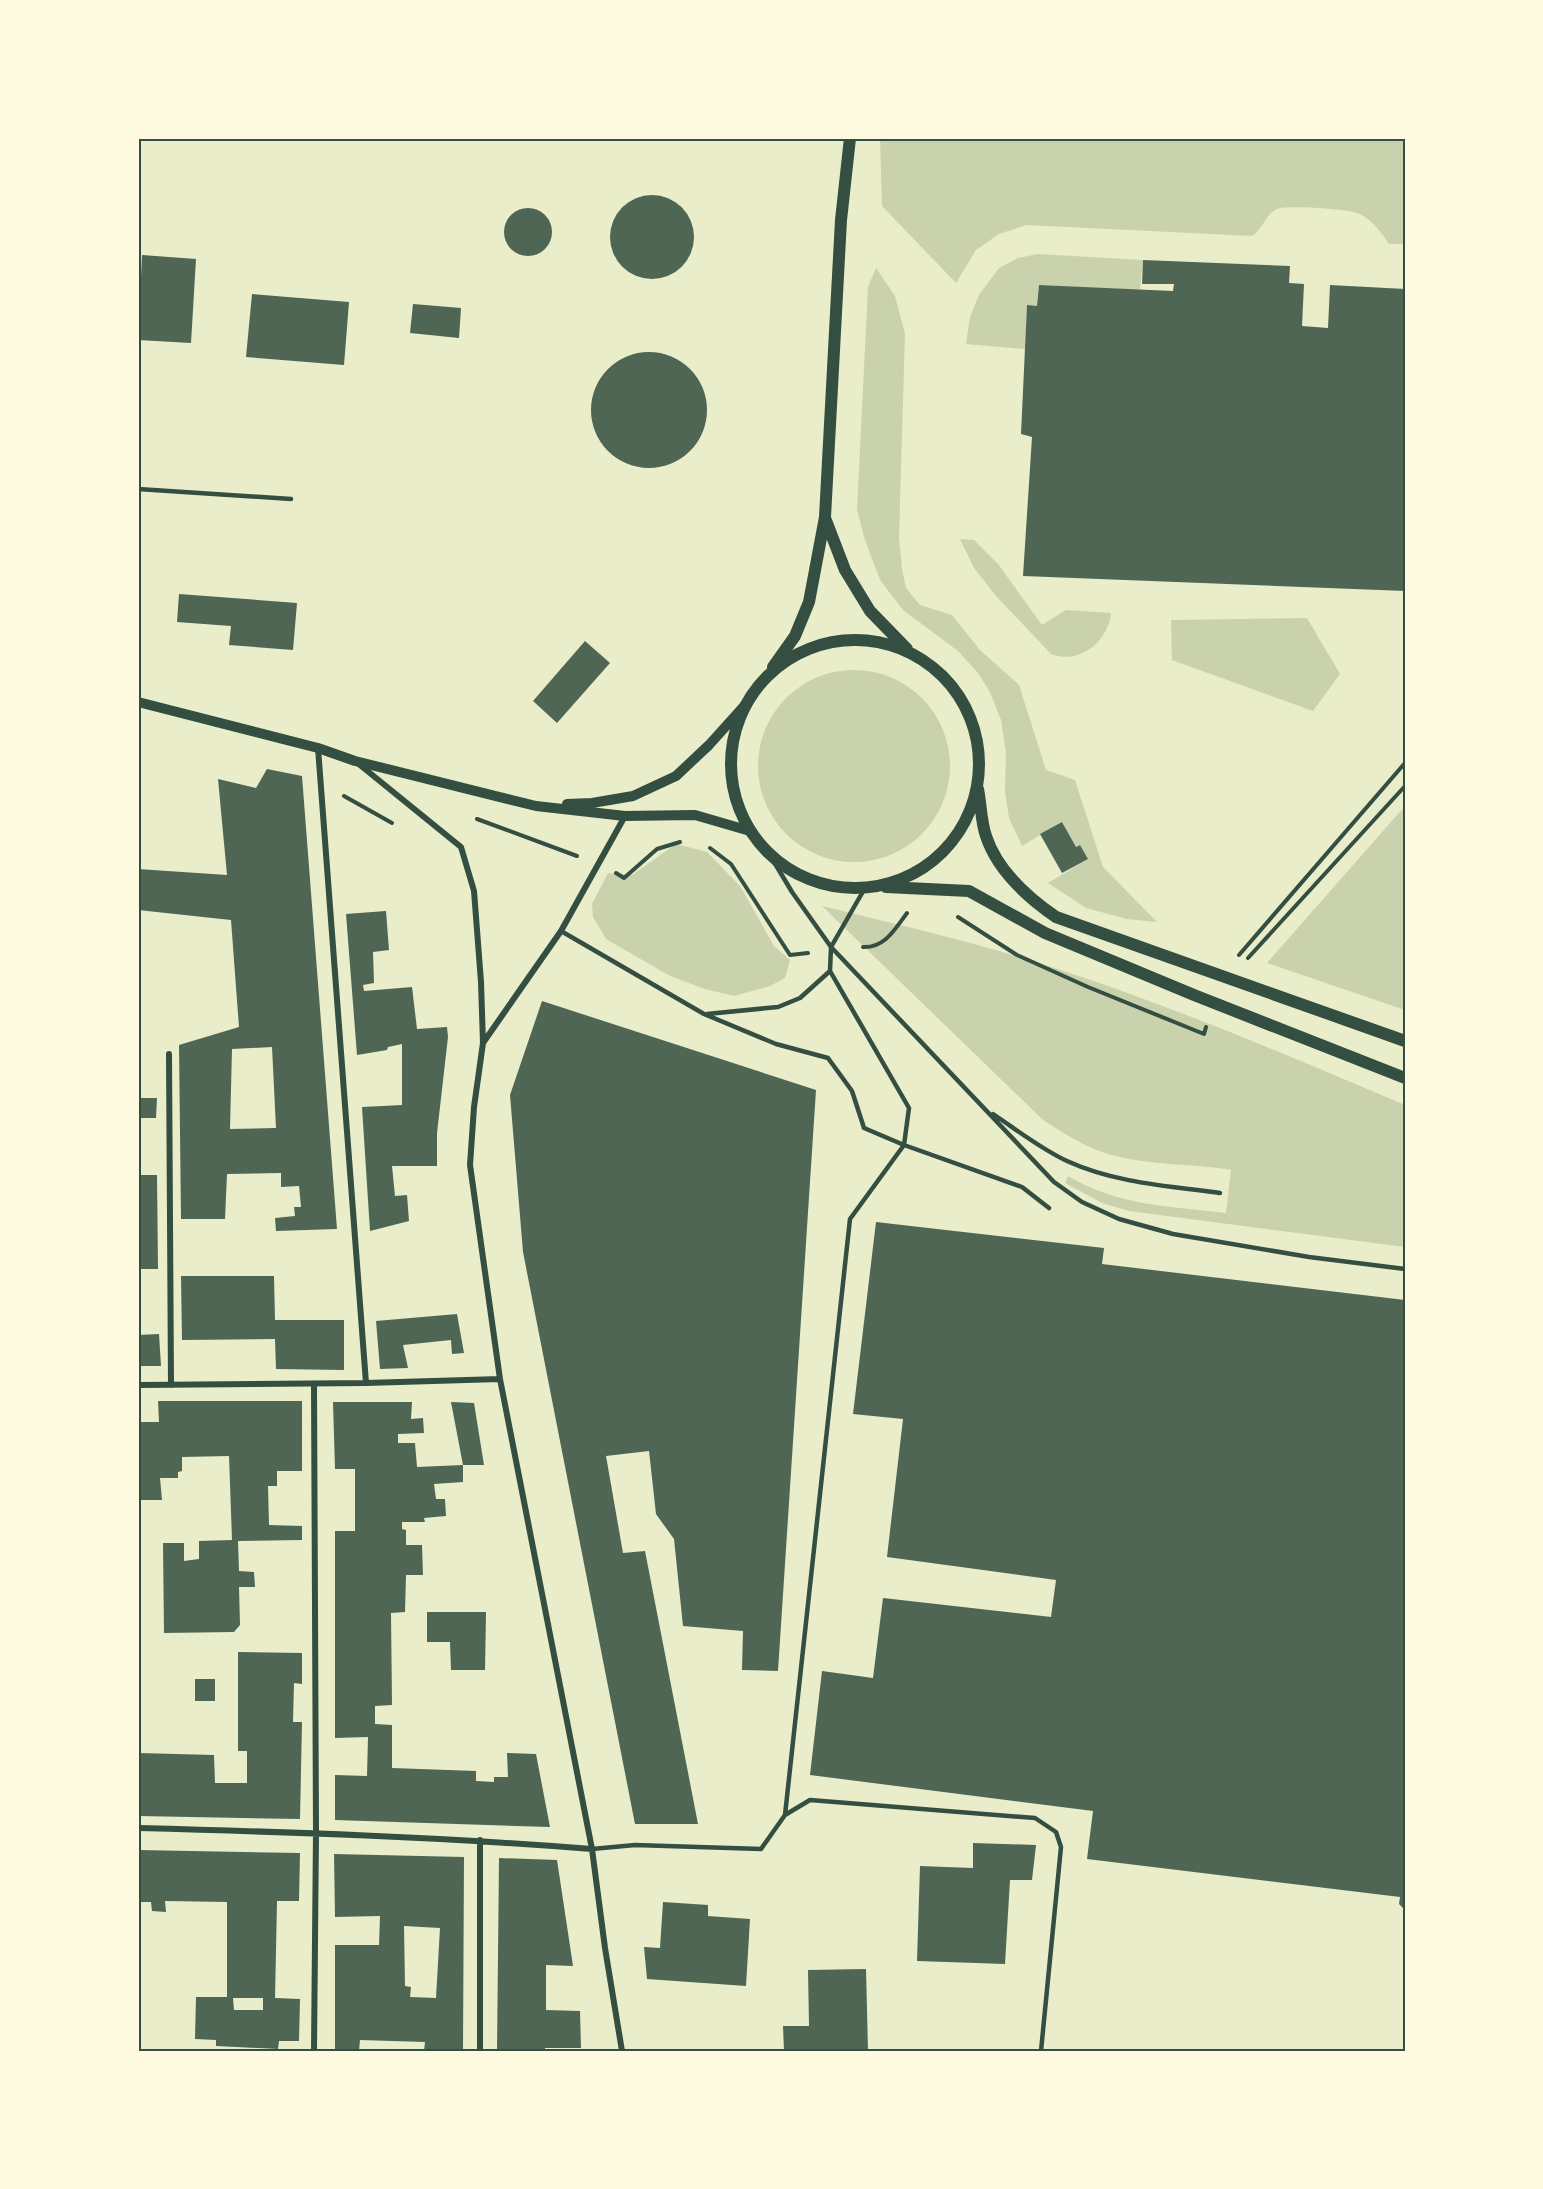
<svg xmlns="http://www.w3.org/2000/svg" width="1543" height="2189" font-family="'Space Grotesk',sans-serif">
  <rect width="100%" height="100%" fill="#e9edc9"/>
  <path fill="#cad2ad" d="M880,138H1405V244H1389C1382,233 1372,220 1360,214C1350,209 1286,205 1277,209C1265,215 1263,229 1252,236L1026,225L999,234L976,250L956,283L882,206Z
    M1038,254L1143,260L1140,290L1039,285L1037,306H1027L1025,349L966,344L970,317L979,295L999,268L1018,258Z
    M876,268L895,296L905,334L899,537L902,569L906,588L920,605L952,615L980,650L1019,685L1046,770L1075,780L1103,867L1157,922L1127,919L1086,908L1048,883L1088,859L1080,845L1076,847L1062,822L1022,846L1009,818L1005,792L1006,752L1001,720L990,692L978,673L958,651L903,610L880,580L865,540L857,510L868,287Z
    M960,539L974,540L998,564L1042,625L1066,610L1111,613C1108,642 1079,665 1051,654L997,597L974,568Z
    M1307,618L1340,674L1313,711L1172,660L1171,620Z
    M758 766a96 96 0 1 1 192 0a96 96 0 1 1-192 0Z
    M1405,806V1010L1267,963Z
    M676,844L707,852L740,886L774,946L790,960L785,978L770,986L734,996L705,989L670,976L606,939L593,917L592,904L608,873L632,875Z
    M822,906C904,926 987,945 1067,972C1182,1010 1294,1058 1405,1105V1247L1129,1211L1102,1203L1065,1183L1068,1176C1119,1206 1168,1206 1226,1213L1231,1170C1191,1163 1148,1166 1108,1154C1084,1147 1064,1133 1043,1120Z"/>
  <path fill="#4f6655" fill-rule="evenodd" d="M610 237a42 42 0 1 1 84 0a42 42 0 1 1-84 0Z
    M504 232a24 24 0 1 1 48 0a24 24 0 1 1-48 0Z
    M142,255L196,259L191,343L138,340Z
    M1143,260L1290,266L1289,283L1304,284L1302,326L1328,328L1330,285L1405,289V591L1023,576L1032,437L1021,434L1027,305L1037,306L1039,285L1173,291L1174,284H1142Z
    M252,294L349,302L344,365L246,357Z
    M413,304L461,308L459,338L410,333Z
    M591 410a58 58 0 1 1 116 0a58 58 0 1 1-116 0Z
    M179,594L297,603L293,650L229,645L231,626L177,622Z
    M585,641L610,663L557,723L533,701Z
    M267,769L302,776L337,1229L276,1231L275,1218L295,1216L294,1207H301L299,1186L281,1187V1173L227,1174L225,1219H181L179,1045L239,1027L231,920L138,910V869L227,875L218,779L256,788ZM272,1047L276,1128L230,1129L232,1049Z
    M1062,822L1076,847L1080,845L1088,859L1062,873L1040,834Z
    M386,911L389,950L373,952L374,983L363,985L364,991L412,987L417,1029L447,1027L448,1037L437,1133V1166H392L395,1196L407,1195L409,1221L370,1231L362,1107L402,1105V1044L388,1047L387,1050L357,1055L346,914Z
    M542,1001L816,1090L778,1671L742,1670L743,1631L683,1626L674,1539L656,1514L649,1451L606,1456L623,1553L645,1551L698,1824H635L523,1252L510,1095Z
    M138,1098H157L156,1118H138Z
    M138,1175H157L158,1269H138Z
    M876,1222L1104,1248L1102,1264L1405,1300V1910L1399,1904L1400,1897L1087,1859L1093,1811L810,1775L822,1671L873,1678L883,1598L1051,1617L1056,1580L887,1557L903,1419L853,1414Z
    M181,1276H274L275,1320H344V1370L276,1369L275,1339L182,1340Z
    M457,1314L464,1353L452,1354L451,1340L403,1345L408,1368L380,1369L376,1321Z
    M159,1334L161,1366H138V1335Z
    M158,1401H302V1471H277V1486H268L269,1525L302,1526V1540L238,1541L239,1571L254,1572L255,1587H239L240,1625L234,1632L164,1633L163,1543H184V1561L199,1559V1541L232,1540L229,1456L182,1457V1471L178,1472V1478H160L162,1500H138V1422H159Z
    M333,1402H412L411,1419L423,1418L424,1433L398,1434V1443H415L417,1467L463,1465L451,1402L474,1403L484,1465H463V1482L434,1484L436,1499H445L446,1516L424,1518L425,1522H402V1529L406,1530V1545H422L423,1575H406L405,1612L391,1613L392,1705L375,1706V1724L392,1725V1768L476,1771V1781L494,1782V1777H508L507,1753L536,1754L550,1827L335,1820V1775L367,1776L368,1737L335,1738V1531H355V1469H335Z
    M427,1612H486L485,1670H451L450,1642H427Z
    M238,1652L302,1653V1684L294,1683L293,1722H302L300,1819L138,1816V1753L214,1755L215,1783H247V1751H238Z
    M195,1679H215V1701H195Z
    M973,1843L1036,1845L1032,1880H1010L1005,1964L917,1961L920,1866L973,1868Z
    M138,1850L300,1853L299,1901H277L275,1998L300,1999L299,2041H279L278,2049L216,2046V2040L195,2039L196,1997H227V1902L165,1901L166,1912L152,1911L151,1902H138ZM233,1998H263V2010H234Z
    M334,1854L464,1857L463,2051H424L425,2042L360,2040L359,2051H335V1945H379L380,1916L335,1917ZM404,1926L440,1928L436,1998L410,1997L411,1987L405,1986Z
    M499,1858L557,1860L573,1966L546,1965V2010L580,2011L581,2048H545V2051H497Z
    M663,1902L708,1905V1916L750,1919L746,1986L647,1979L644,1947L660,1948Z
    M866,1969L868,2051H784L783,2026H809L808,1970Z"/>
  <g fill="none" stroke-linecap="round" stroke-linejoin="round">
    <path stroke="#344e41" stroke-width="4" d="M344,796L392,823
      M477,819L577,856
      M710,848L731,864L790,955L808,953
      M616,873L624,878L657,849L680,842
      M958,917L1017,955L1088,987L1204,1034L1206,1027
      M863,947C885,948 895,929 907,913
      M1239,955L1405,763
      M1248,958L1405,786"/>
    <path stroke="#344e41" stroke-width="4.5" d="M138,489L291,499
      M771,857L792,892L831,947L1054,1182L1082,1202L1119,1219L1173,1234L1309,1257L1405,1269
      M865,888L831,947L830,971L909,1108L904,1145L1022,1187L1049,1208
      M561,931L704,1014L776,1044L828,1058L852,1091L864,1128L904,1145L850,1219L785,1815L761,1849L635,1845L592,1849
      M707,1014L778,1007L800,998L830,971
      M993,1114C1017,1130 1041,1149 1067,1161C1115,1183 1168,1186 1220,1193
      M785,1815L810,1800L1035,1818L1056,1832L1061,1847L1041,2051"/>
    <path stroke="#344e41" stroke-width="6" d="M318,748L366,1383
      M360,765L461,847L474,891L481,982L483,1043L474,1107L470,1165L500,1379L592,1849L605,1948L622,2051
      M483,1043L561,931L625,816
      M169,1054L171,1385
      M138,1385L366,1383L500,1379
      M138,1828C290,1832 441,1837 592,1849
      M314,2051L316,1832L314,1384
      M480,2051V1840"/>
    <path stroke="#344e41" stroke-width="10" d="M138,702L318,748L355,761L536,806L625,816L695,815L750,831
      M567,804L592,803L633,796L676,776L709,745L745,705"/>
    <path stroke="#344e41" stroke-width="12" d="M825,518L845,570L870,611L907,649
      M731 764a124 124 0 1 1 248 0a124 124 0 1 1-248 0Z
      M773,667L795,636L809,602L825,517L841,220L850,138
      M978,789C981,804 981,822 986,836C997,870 1027,897 1056,917L1405,1041
      M886,887L969,891L1045,933L1194,995L1405,1078"/>
  </g>
  <rect width="1543" height="2189" fill="none" stroke="#fefae0" stroke-width="279"/>
  <rect x="140" y="140" width="1264" height="1910" fill="none" stroke="#344e41" stroke-width="2"/>
</svg>
